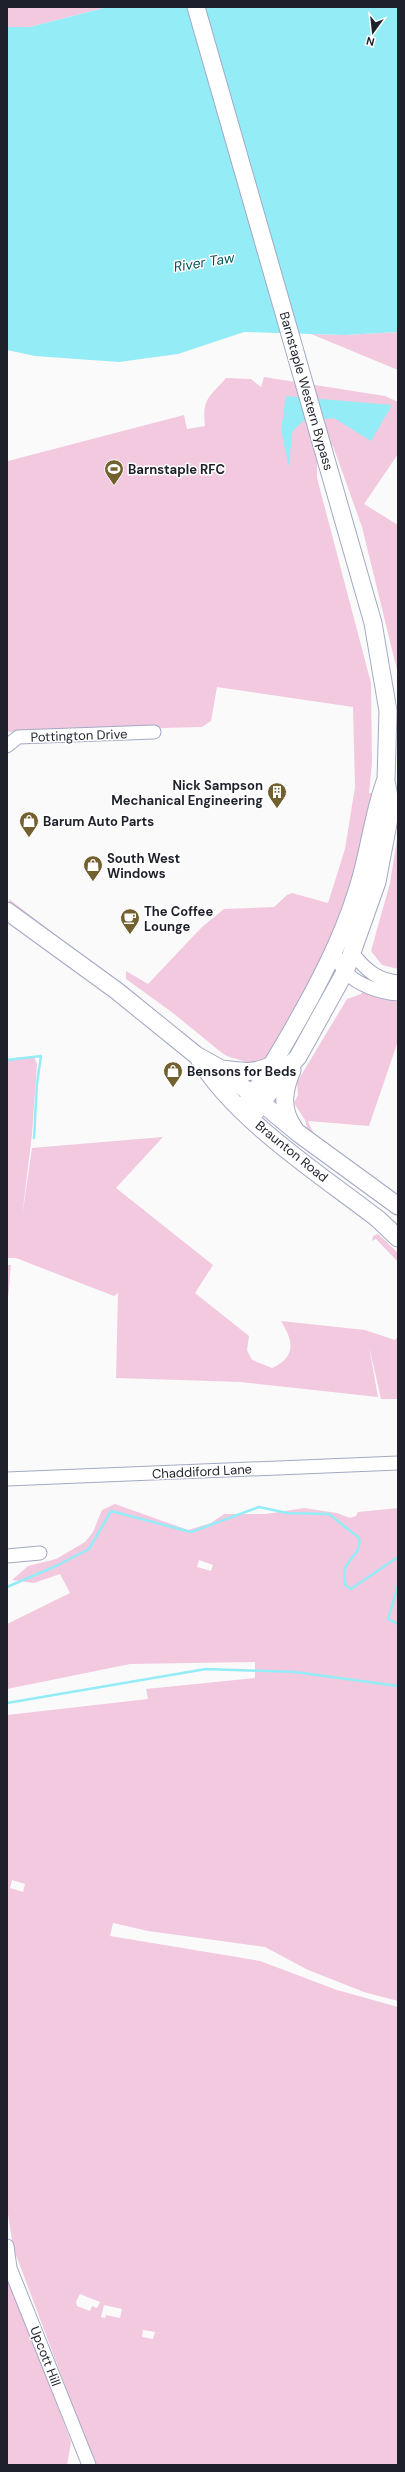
<svg xmlns="http://www.w3.org/2000/svg" width="405" height="2472" font-family="'DM Sans',sans-serif">
  <rect width="100%" height="100%" fill="#fafafa"/>
  <path fill="#f2c9df" fill-rule="evenodd" d="M7,7H108L30,27H7Z
    M398,332V370L311,334L344,335Z
    M264,377L385,396L398,402V454L364,504L398,525V674L362,527L333,446L317,450V478L371,683L372,763L369,793L376,794L348,907L271,1057L249,1065C243,1058 231,1060 222,1053L173,1013L126,979V971L148,984L202,927L224,909L274,907L287,895L292,893L328,903L345,849L355,787L353,707L217,687L211,721L202,727L7,732V459L8,461L184,415L187,429L205,426C202,398 209,398 226,378L251,379L261,387Z
    M398,833V969L382,965L371,951L390,883Z
    M9,899L70,946H66L10,906Z
    M334,968L336,973L285,1063L282,1061L313,1011Z
    M363,991L383,999L398,1002V1041L369,1126L308,1121L314,1135L308,1132L305,1120L294,1103L298,1095L297,1082L347,999L361,994Z
    M21,1057H34L37,1064L32,1134L22,1217L32,1148L163,1137L116,1188L213,1265L195,1293L249,1336L247,1350L252,1360L272,1368C296,1357 294,1342 281,1321L365,1330L395,1340L398,1336V1399H381L369,1346L378,1397L241,1382L116,1378L118,1293L114,1296L16,1258H7V1059Z
    M378,1234L398,1253V1262L376,1239L372,1241L373,1236Z
    M7,1265H11L7,1310Z
    M115,1504L188,1530L211,1523L224,1514H266L304,1508L337,1513L350,1518L356,1516L358,1512L398,1508V2001L364,1992L308,1970L265,1947L148,1931L113,1923L110,1936L260,1961L337,1990L398,2007V2465H95L13,2247L7,2207V1715L148,1699L146,1689L255,1678V1662L130,1664L7,1689V1624L70,1593L60,1574L34,1583L12,1580L28,1566L56,1559L85,1542L93,1532L102,1510ZM199,1560L213,1565L211,1571L197,1567ZM12,1880L25,1884L23,1892L10,1888ZM80,2294L100,2302L97,2308L92,2306L90,2311L77,2306L76,2302ZM104,2305L122,2309L120,2318L106,2315L105,2318L101,2317ZM143,2330L155,2332L153,2339L142,2337Z
    M7,2270L71,2442L67,2465H7Z"/>
  <path fill="#93ecf6" d="M108,7H398V332L344,335L244,332L178,354L119,362L35,356L7,350V27H30Z
    M286,396L392,405L371,441L334,418L303,421L292,432L289,467L281,430Z"/>
  <g fill="none" stroke-linecap="round" stroke-linejoin="round">
    <path stroke="#93ecf6" stroke-width="2.5" d="M7,1060L41,1056L37,1083L34,1138
      M398,1586L388,1619L398,1624
      M7,1587L56,1566L89,1549L111,1511L191,1532L259,1507L287,1513L329,1514L359,1538C363,1559 337,1558 346,1586L351,1589L398,1557
      M7,1703L206,1669L295,1672L398,1686"/>
    <defs>
      <path id="minor" d="M7,746L18,737L154,732
        M335,954C338,959 341,968 346,973C359,985 380,993 398,994
        M353,954C366,970 377,980 398,982
        M7,1479L398,1463
        M7,1556L40,1553
        M7,2246L10,2268L89,2465"/>
      <path id="major" d="M196,7L373,623L388,711L386,781L391,808L377,882L345,972L298,1057L283,1073L251,1118
        M7,911L117,991L196,1055L221,1069L298,1133L398,1206
        M198,1057C233,1118 321,1175 378,1219L398,1238
        M221,1069C243,1071 251,1075 272,1065
        M292,1070C284,1089 280,1109 294,1128
        M241,1110C260,1086 275,1060 290,1034C317,987 341,942 357,891C369,855 372,818 385,782"/>
    </defs>
    <use href="#minor" stroke="#a3a9c4" stroke-width="15"/>
    <use href="#major" stroke="#a3a9c4" stroke-width="19"/>
    <use href="#minor" stroke="#fff" stroke-width="13"/>
    <use href="#major" stroke="#fff" stroke-width="17"/>
  </g>
  <defs>
    <symbol id="stadium-pin" viewBox="-11 -11 22 30"><path d="M0 17L-7.5 6A9.5 9.5 0 1 1 7.5 6Z" fill="#73602f" stroke="#fff"/><path d="M0-5a6.5 5 0 1 0 0 10a6.5 5 0 1 0 0-10ZM-3.5-1.8h7v3.6h-7Z" fill="#fff"/></symbol>
    <symbol id="building-pin" viewBox="-11 -11 22 30"><path d="M0 17L-7.5 6A9.5 9.5 0 1 1 7.5 6Z" fill="#73602f" stroke="#fff"/><path d="M-4-6H4V6H1V3H-1V6H-4ZM-2.5-4.3h1.7v1.8h-1.7ZM.8-4.3h1.7v1.8H.8ZM-2.5-1h1.7V.8h-1.7ZM.8-1h1.7V.8H.8Z" fill="#fff"/></symbol>
    <symbol id="shop-pin" viewBox="-11 -11 22 30"><path d="M0 17L-7.5 6A9.5 9.5 0 1 1 7.5 6Z" fill="#73602f" stroke="#fff"/><path d="M-5-2.5h2.3a2.7 3.5 0 0 1 5.4 0H5L5.5 6h-11ZM-1.5-2.5h3a1.5 2.3 0 0 0-3 0Z" fill="#fff"/></symbol>
    <symbol id="cafe-pin" viewBox="-11 -11 22 30"><path d="M0 17L-7.5 6A9.5 9.5 0 1 1 7.5 6Z" fill="#73602f" stroke="#fff"/><path d="M-5.5-4.5H6V0H3Q3 3.5 0 3.5H-2.5Q-5.5 3.5-5.5 0ZM3-3.2v2h1.7v-2ZM-6 4.5H4V6H-6Z" fill="#fff"/></symbol>
  </defs>
  <g fill-rule="evenodd">
    <use href="#stadium-pin" x="103" y="458" width="22" height="30"/>
    <use href="#building-pin" x="266" y="781" width="22" height="30"/>
    <use href="#shop-pin" x="18" y="810" width="22" height="30"/>
    <use href="#shop-pin" x="82" y="854" width="22" height="30"/>
    <use href="#cafe-pin" x="119" y="907" width="22" height="30"/>
    <use href="#shop-pin" x="162" y="1060" width="22" height="30"/>
  </g>
  <g text-anchor="middle" stroke-width="3" stroke-linejoin="round" paint-order="stroke">
    <g font-size="13" fill="#1e212b" stroke="#fff">
      <text transform="translate(307 391) rotate(74)" y="5">Barnstaple Western Bypass</text>
      <text transform="translate(79 735) rotate(-2)" y="5">Pottington Drive</text>
      <text transform="translate(292 1151) rotate(39)" y="5">Braunton Road</text>
      <text transform="translate(202 1471) rotate(-3)" y="5">Chaddiford Lane</text>
      <text transform="translate(46 2356) rotate(69)" y="5">Upcott Hill</text>
    </g>
    <g font-size="13" font-weight="bold" fill="#1e212b" stroke="#fff" text-anchor="start">
      <text x="128" y="474">Barnstaple RFC</text>
      <text x="263" y="790" text-anchor="end">Nick Sampson<tspan x="263" dy="15">Mechanical Engineering</tspan></text>
      <text x="43" y="826">Barum Auto Parts</text>
      <text x="107" y="863">South West<tspan x="107" dy="15">Windows</tspan></text>
      <text x="144" y="916">The Coffee<tspan x="144" dy="15">Lounge</tspan></text>
      <text x="187" y="1076">Bensons for Beds</text>
    </g>
    <g font-size="14" font-style="italic" fill="#00545b" stroke="#fff">
      <text transform="translate(204 262) rotate(-9)" y="5">River Taw</text>
    </g>
  </g>
  <rect width="405" height="2472" fill="none" stroke="#1e212b" stroke-width="16"/>
  <g transform="translate(373 32) rotate(195)" stroke="#ffffff" stroke-width="3" paint-order="stroke">
  <path d="M0-3L7 15L0 10L-7 15Z" fill="#1e212b"/>
  <text y="-6" font-size="11" font-weight="bold" text-anchor="middle" fill="#1e212b">N</text>
  </g>
</svg>
